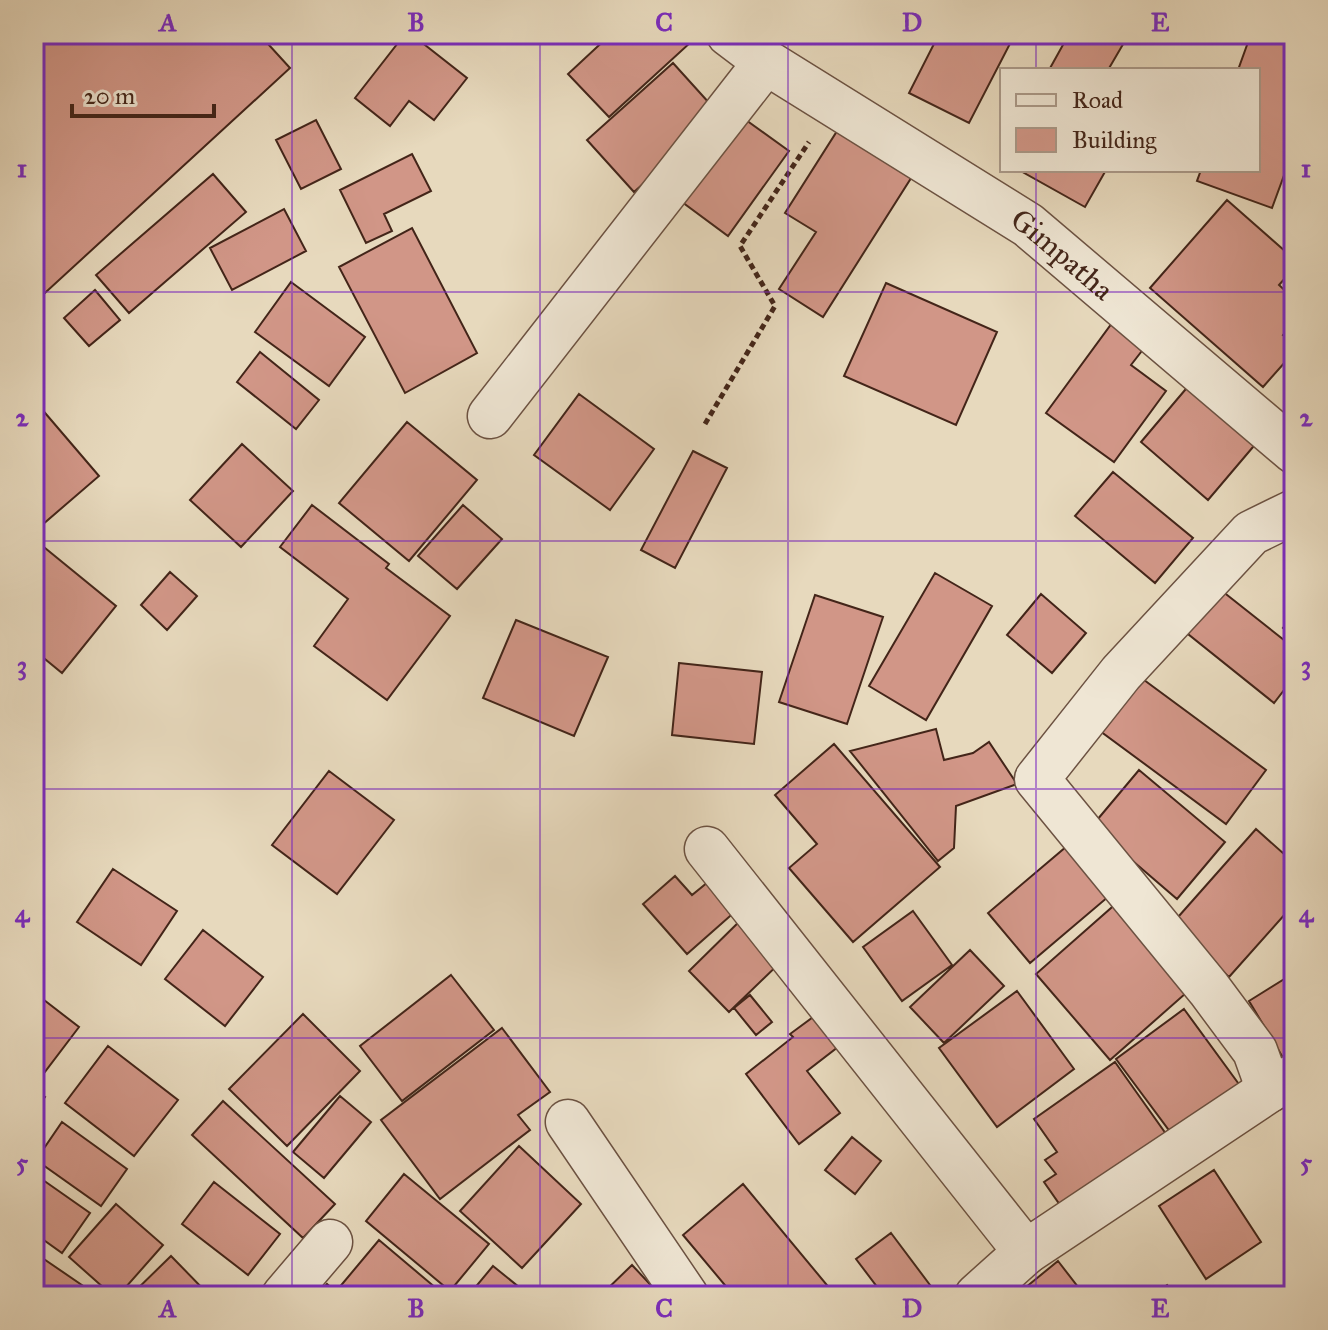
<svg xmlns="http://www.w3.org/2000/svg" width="1328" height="1330" font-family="'IM FELL Great Primer',serif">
  <rect width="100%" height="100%" fill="#e7d9bd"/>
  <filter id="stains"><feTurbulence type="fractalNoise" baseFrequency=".0025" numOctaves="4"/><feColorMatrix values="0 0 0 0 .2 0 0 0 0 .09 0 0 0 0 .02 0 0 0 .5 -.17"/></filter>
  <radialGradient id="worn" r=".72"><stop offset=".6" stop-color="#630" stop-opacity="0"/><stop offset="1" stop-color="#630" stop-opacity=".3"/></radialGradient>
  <path fill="#d19687" stroke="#432519" stroke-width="2" d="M34,34H259L290,68L34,303Z
    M405,34H411L467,78L434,120L409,101L390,126L355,98Z
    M611,34H684L691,42L609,117L568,74Z
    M939,34H1015L969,123L909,93Z
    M1069,34H1129L1108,70H1049Z
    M1251,34H1294V148L1272,208L1197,181L1201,170H1258V70H1238Z
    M673,63L720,115L634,192L587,140Z
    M739,115L789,151L728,236L678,199Z
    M316,120L341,169L301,189L276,140Z
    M839,128L913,175L823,317L779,289L816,232L785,213Z
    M412,154L431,191L384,214L392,231L366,243L340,190Z
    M1019,170H1106L1085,207Z
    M213,174L246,212L129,313L96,275Z
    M1227,200L1294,259V268L1279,285L1294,299V322L1283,335L1294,344V352L1263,387L1150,288Z
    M284,209L306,251L232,290L210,248Z
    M412,228L477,353L405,393L339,267Z
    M291,282L365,337L329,386L255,332Z
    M886,283L997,332L956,425L844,376Z
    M95,290L120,320L89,346L64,318Z
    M1115,319L1148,343L1131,365L1166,391L1114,462L1046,413Z
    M260,352L319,400L296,429L237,382Z
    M1196,377L1264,434L1208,500L1141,442Z
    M579,394L654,449L610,510L534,455Z
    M34,400L99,476L42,525L34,516Z
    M407,422L477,480L409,561L339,503Z
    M242,444L293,491L241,547L190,500Z
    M693,451L727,468L675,568L641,550Z
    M1113,472L1193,538L1155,583L1075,516Z
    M312,505L389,564L386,568L450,616L387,700L314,646L348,599L280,547Z
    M463,505L502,539L457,589L418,556Z
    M34,539L116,606L62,673L34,650Z
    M170,572L197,596L167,630L141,605Z
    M935,573L992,606L926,720L869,686Z
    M1217,587L1294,648V677L1274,703L1183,630Z
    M1041,594L1086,633L1052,673L1007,635Z
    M815,595L883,617L847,724L779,702Z
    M1294,615V638L1283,628Z
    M516,620L608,657L574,736L483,698Z
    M679,663L762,672L754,744L672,735Z
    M1140,677L1266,770L1226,824L1100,731Z
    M936,729L944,760L973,753L989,742L1017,784L956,806L954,848L938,861L850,751Z
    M834,744L940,867L853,942L789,868L817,844L775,795Z
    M1139,770L1225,842L1177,899L1092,826Z
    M329,771L394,820L337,894L272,845Z
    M1256,829L1294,863V904L1229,977L1171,925Z
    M1073,841L1115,891L1030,963L988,913Z
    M1294,841V863L1283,853Z
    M113,869L177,911L141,965L77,922Z
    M719,873L746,902L687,954L643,904L675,876L692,895Z
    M1119,901L1194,986L1110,1060L1036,974Z
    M913,911L952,965L902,1001L863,947Z
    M748,913L788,955L729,1012L689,971Z
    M203,930L263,977L225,1026L165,979Z
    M970,950L1004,986L944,1043L910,1007Z
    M1294,973V1056L1285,1061L1249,1001Z
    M451,975L494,1030L402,1101L360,1046Z
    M1017,991L1074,1069L997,1127L939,1048Z
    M35,993L79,1027L41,1077L34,1072Z
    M750,995L772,1022L756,1035L734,1008Z
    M824,1009L847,1040L807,1071L840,1113L799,1144L746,1074L793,1037L790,1034Z
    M1184,1009L1241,1087L1174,1137L1116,1059Z
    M303,1014L360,1071L287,1146L229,1089Z
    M502,1028L550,1092L518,1115L530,1130L440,1199L381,1120Z
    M108,1046L178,1100L134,1156L65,1103Z
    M1115,1062L1171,1141L1067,1215L1044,1182L1056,1174L1045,1160L1057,1152L1034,1119Z
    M34,1089L45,1097L34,1112Z
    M340,1096L371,1122L324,1178L293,1152Z
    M223,1101L335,1204L303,1238L192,1135Z
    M62,1122L127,1169L101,1206L36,1160Z
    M852,1137L881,1161L855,1194L825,1170Z
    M519,1146L581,1204L522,1268L460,1211Z
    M1214,1170L1261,1242L1206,1279L1159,1206Z
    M404,1174L489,1244L450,1291L366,1221Z
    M43,1180L90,1213L62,1253L34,1233V1193Z
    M214,1182L280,1234L248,1275L182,1224Z
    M743,1184L836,1296H734L683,1235Z
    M116,1204L163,1245L118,1296H113L69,1257Z
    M891,1233L933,1289L924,1296H884L856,1259Z
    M379,1240L443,1294L441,1296H346L338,1289Z
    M38,1255L95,1294L94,1296H34V1261Z
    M171,1256L210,1296H130Z
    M1058,1261L1085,1296H1015Z
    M632,1265L661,1296H600Z
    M493,1266L530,1296H468Z
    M327,1284L341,1296H317Z
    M1167,1285L1176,1296H1152Z"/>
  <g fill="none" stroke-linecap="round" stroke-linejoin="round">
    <defs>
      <g id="minor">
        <path id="s1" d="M729,34L766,62L1028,225L1294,451"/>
        <path d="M490,416L766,62"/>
        <path d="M707,849L1026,1252"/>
        <path d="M1269,1090L1255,1051L1209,989L1037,779L1121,673L1251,533L1294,512"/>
        <path d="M568,1122L686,1296"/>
        <path d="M284,1296L330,1242"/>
        <path d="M977,1296L1026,1252L1269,1090L1293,1077"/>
      </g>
    </defs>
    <use href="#minor" stroke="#6c5242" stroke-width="47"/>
    <path stroke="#432519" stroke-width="5" stroke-dasharray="6 4" stroke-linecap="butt" d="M705,424L775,306L740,246L809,142"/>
    <use href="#minor" stroke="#efe6d4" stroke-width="44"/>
  </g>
  <path fill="none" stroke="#7b2cbf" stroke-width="2" stroke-opacity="0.55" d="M292,34V1296M540,34V1296M788,34V1296M1036,34V70M1036,170V1296M34,292H1294M34,541H1294M34,789H1294M34,1038H1294"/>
  <g text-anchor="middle" stroke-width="6" stroke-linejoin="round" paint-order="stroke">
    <g font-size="30" fill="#432519" stroke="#efe6d4">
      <text dy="10" stroke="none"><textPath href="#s1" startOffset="400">Gimpatha</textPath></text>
    </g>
  </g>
  <rect width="1328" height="1330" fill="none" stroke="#e7d9bd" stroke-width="88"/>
  <rect x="1000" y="68" width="260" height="104" fill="#efe6d4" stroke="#aa9989" stroke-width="2"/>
  <rect x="1016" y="94" width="40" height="12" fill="#efe6d4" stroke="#aa9989" stroke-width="2"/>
  <text x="1072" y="108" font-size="24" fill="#432519">Road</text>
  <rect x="1016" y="128" width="40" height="24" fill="#d19687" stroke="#aa9989" stroke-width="2"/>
  <text x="1072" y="148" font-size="24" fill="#432519">Building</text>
  <path d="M72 104v12h142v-12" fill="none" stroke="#432519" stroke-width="4"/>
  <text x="84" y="104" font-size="24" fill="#432519" stroke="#efe6d4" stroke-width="6" paint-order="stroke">20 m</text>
  <rect x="44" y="44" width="1240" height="1242" fill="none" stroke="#7b2cbf" stroke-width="3"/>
  <g font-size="26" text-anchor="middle" font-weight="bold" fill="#7b2cbf">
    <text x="168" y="31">A</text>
    <text x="416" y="31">B</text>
    <text x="664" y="31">C</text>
    <text x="912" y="31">D</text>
    <text x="1160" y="31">E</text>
    <text x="22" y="177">1</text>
    <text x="1306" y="177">1</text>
    <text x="22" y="426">2</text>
    <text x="1306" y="426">2</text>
    <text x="22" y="674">3</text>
    <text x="1306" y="674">3</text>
    <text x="22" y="922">4</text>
    <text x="1306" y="922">4</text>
    <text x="22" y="1171">5</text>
    <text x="1306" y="1171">5</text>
    <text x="168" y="1317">A</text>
    <text x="416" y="1317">B</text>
    <text x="664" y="1317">C</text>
    <text x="912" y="1317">D</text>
    <text x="1160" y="1317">E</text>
  </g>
  <rect width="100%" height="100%" filter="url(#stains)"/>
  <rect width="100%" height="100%" fill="url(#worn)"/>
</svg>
